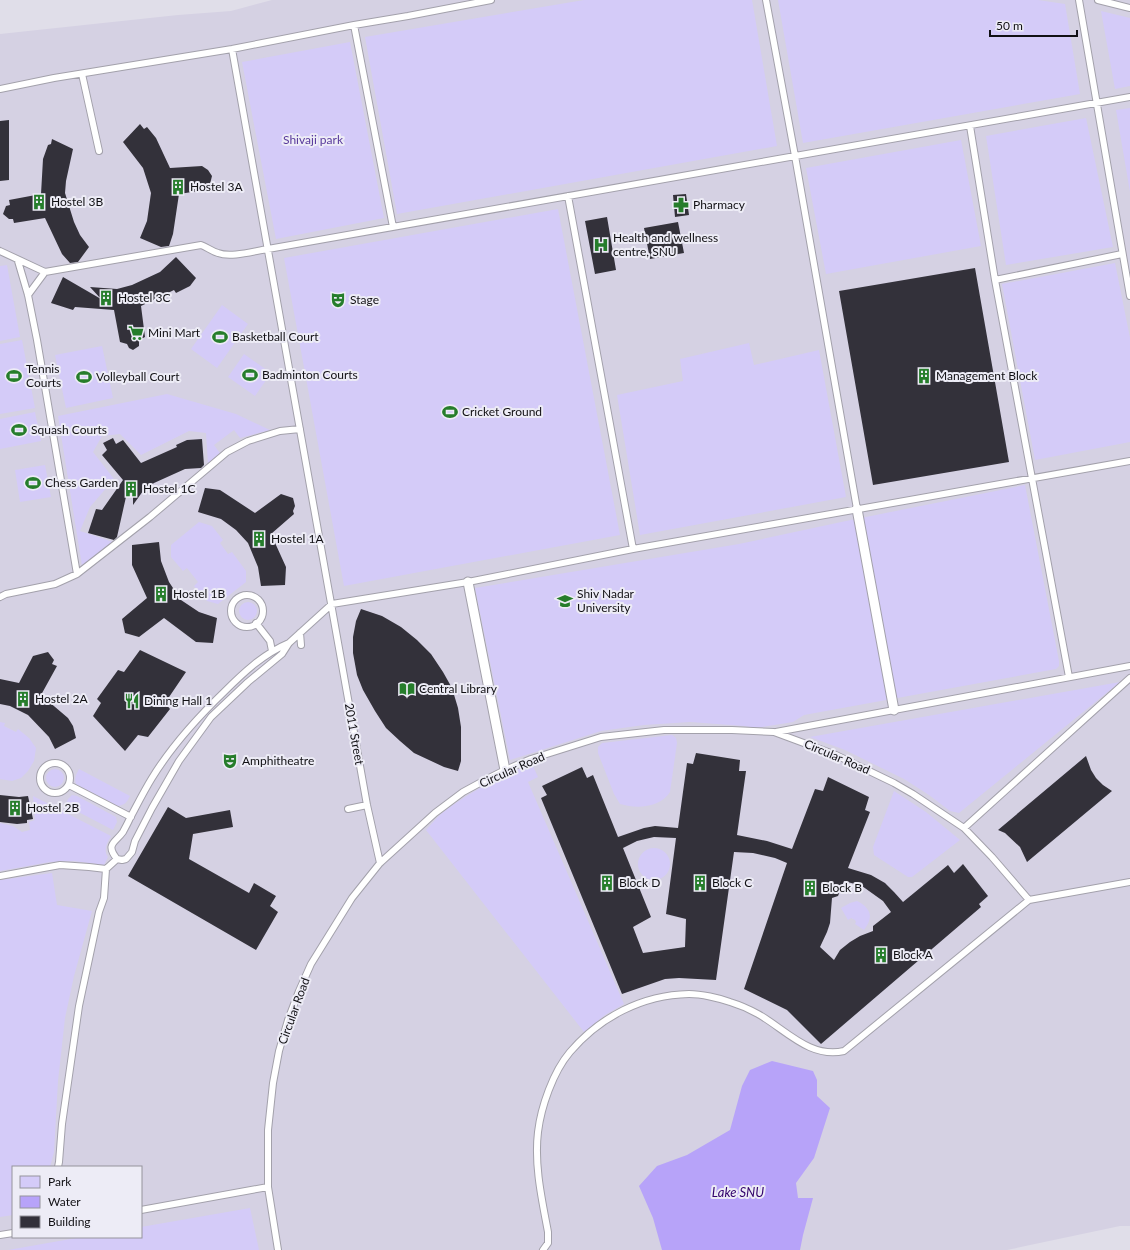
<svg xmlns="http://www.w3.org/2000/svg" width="1130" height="1250" font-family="Lato,sans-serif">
  <rect width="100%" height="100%" fill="#e0dee9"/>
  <path fill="#d5d1e3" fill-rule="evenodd" d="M272,0H1130V1226H1120L1007,1250H0V34L178,15L231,11ZM13,1167H141V1237H13Z"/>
  <path fill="#d4cbf8" d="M584,0H752L777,146L397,214L365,37Z
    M778,0H1038L1065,4L1080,94L803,143Z
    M1101,11L1130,18V86L1115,89Z
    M350,42L384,218L276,239L242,62Z
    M1130,108V192L1116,110Z
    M1086,118L1113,247L1006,265L986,136Z
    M961,140L981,246L826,274L806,168Z
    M558,209L620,535L344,586L284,258Z
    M1115,263L1130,338V442L1035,460L1002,284Z
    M7,265L20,337L0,341V266Z
    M222,305L248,324L217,368L191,349Z
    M22,340L35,408L0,414V344Z
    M749,343L754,365L819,350L846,497L640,535L617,395L683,381L680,359Z
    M102,346L113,398L66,408L55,355Z
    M244,354L271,373L255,396L228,377Z
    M167,394L236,414L270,430L240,438L234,430L214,445L220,453L208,464L206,433L189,431L141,455L120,434L102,436L93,452L114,479L90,507L80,531L113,542L82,566L58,416Z
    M35,412L41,441L0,449V419Z
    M45,465L51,497L20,502L15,470Z
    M1025,485L1059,661V666L1056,669L804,715L793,722L756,728L744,726L690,722L644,725L601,731L510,760L475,588L739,544L846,521Z
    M199,522L212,526L223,540L220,543L228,554L232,552L246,571V582L218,604L207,601L194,586L198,582L187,568L183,571L171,557V545Z
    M239 611a9 9 0 1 1 18 0a9 9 0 1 1-18 0Z
    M1120,682L959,813L950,811L929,795L904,779L845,750L810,737Z
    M0,722L5,723L4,726L16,732L18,729L29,738L36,748L34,761L28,771L21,778L12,781L0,779Z
    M672,735L676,738L677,743L670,792C660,808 637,809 620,804L614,794L598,753V747L602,743Z
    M532,764L538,777L528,782L624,1004L605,1015L584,1032L426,830C431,825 435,819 441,814C468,793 500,776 532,764Z
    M79,769L130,796C127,802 125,805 118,806L76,784C74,778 76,775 79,769Z
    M46 778a9 9 0 1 1 18 0a9 9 0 1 1-18 0Z
    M894,791L926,812L960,840L912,877H908L874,855L873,847Z
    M72,795L77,796L116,817L117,822L113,830L65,805L68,799Z
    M33,796L111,836C107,843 103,850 108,857L104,865L74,861L50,862L0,871V823L13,826L22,832L30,830L29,822L35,820Z
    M638 864a16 16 0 1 1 32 0a16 16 0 1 1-32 0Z
    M52,873L57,905L92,911L74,976L65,1018L58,1081L54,1152L50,1167H13V1215L0,1217V880Z
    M857,901C871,908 874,917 864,930L855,924L856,922L855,920L851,918L848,920L841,908L850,903Z
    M250,1208L259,1250H8L82,1237H141V1227Z"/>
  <path fill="#b7a3f9" d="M772,1061L813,1071L817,1080V1096L830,1108L814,1158L796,1183L798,1198H813L803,1235L800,1250H662L653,1218L639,1186L657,1166L687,1155L730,1130L742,1086L750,1070Z"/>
  <path fill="#33313a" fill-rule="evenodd" d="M9,120V180L0,181V121Z
    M140,124L144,129L147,127L156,138L170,168L202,166L208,170L212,176L210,184L205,190L179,194L173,234L169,246L161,247L140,238L147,221L151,193L143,168L123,142Z
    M52,139L73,149L66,181L65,193L74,222L80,235L89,247L78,262L70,263L62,254L45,218L14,223L13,219H9L3,214L6,206L10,205L9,200L41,194L43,159L48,145L51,144Z
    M686,194L689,215L675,217L673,195Z
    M607,217L616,270L595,274L585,221Z
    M678,222L684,253L650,259L644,228Z
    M176,257L196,278L190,286L176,293L174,290L141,306L145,337L139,340V346L133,350L129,348L127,344L120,342L114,310L75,307L73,310L51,303L63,277L101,299L90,287L117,289L132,285L160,272Z
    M975,268L1009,462L873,485L839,291Z
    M113,438L116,444L123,440L141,463L177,447L176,445L187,440L202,439L204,465L201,468L185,469L154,483L143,491L133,505V488H128L117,537L114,540L88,533L96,509L102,510L123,480L102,455L107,450L103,443Z
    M205,488L220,490L255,513L281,494L293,498L295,506L293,511L294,514L271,534L286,567L285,585L261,586L258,567L248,543L236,530L221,519L198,512Z
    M159,542L161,561L169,582L181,600L199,612L217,618L213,643L196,642L164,618L139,637L125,633L122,619L147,598L132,565V545Z
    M361,609L382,616L401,627L417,640L431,654L443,672L452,688L458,708L461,727V761L458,771L444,767L414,753L400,741L386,728L375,711L363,690L357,675L353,653V637L356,621Z
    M140,650L186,672L165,703L170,709L148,737L138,735L125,751L93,716L101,703L97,699L118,670L124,672Z
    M48,652L54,660L52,664L57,666L41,695L68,718L73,726L76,738L55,749L49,737L28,715L10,706L0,704V679L19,683L33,656Z
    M696,753L740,760L739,771H746L737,835L767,841L792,849L815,789L823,791L828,777L869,797L865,810L870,812L848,868L871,875L885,883L894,892L903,902L948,865L954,873L963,864L988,896L979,904L981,907L821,1044L787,1010L744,989L787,863L775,858L753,853L734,852L716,980L679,978L665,979L622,994L541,798L547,795L542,786L582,767L587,778L593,775L618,837L644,828L655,826L678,828L687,763L693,764ZM654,837L676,838L666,914L686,919L685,947L643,953L633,927L651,917L623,848L637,841ZM844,881L862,886L883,901L891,912L873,926V931L860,936L850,942L840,950L834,960L820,947L827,932L830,923L832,898L838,896Z
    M1086,756L1091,770L1096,778L1103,785L1112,791L1027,862L1020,847L1005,833L998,830Z
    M0,795L19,797L28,796L33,819L27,820V823L17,824L0,822Z
    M168,807L186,818L230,810L233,827L193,834L189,859L249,893L254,883L276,896L270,906L278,912L256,950L128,876Z"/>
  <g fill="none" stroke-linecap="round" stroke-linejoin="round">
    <defs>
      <path id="service" d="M766,0L795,156L857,509
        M1079,0L1130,296
        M1098,0L1130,8
        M354,25L393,227
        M232,49L367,805L380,863
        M82,74L99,151
        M0,89L54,78L232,49L354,25L408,16L491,0
        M970,126L995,280L1069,677
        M568,196L633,549
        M0,251L45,272L201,245C207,247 211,251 218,253C231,258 254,251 268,249L1130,97
        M18,261L28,295L37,340L77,574
        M995,280L1122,254
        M28,295L45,272
        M231 611a16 16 0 1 1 32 0a16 16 0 1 1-32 0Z
        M0,597L6,594L55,584L77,574L150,517L227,452L248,441L280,431L300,429
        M256,623L270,641L272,651
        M300,633L301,645
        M289,643C263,654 243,673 224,692C197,718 171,747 152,778C144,791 137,805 130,818C128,823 125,828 123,832C115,843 105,844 117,859L122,860L126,859L132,852L135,841L152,808L179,761L211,717L248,682L282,654L289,643L332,604L468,582L633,549L1130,461
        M776,732L1130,666
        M40 778a15 15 0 1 1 30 0a15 15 0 1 1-30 0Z
        M69,785L131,817
        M348,809L367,805
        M964,828L1130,678
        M0,876L60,865L89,867L106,869L117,859
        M58,1167L59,1162L62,1124L79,1006L99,912L104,898L106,869
        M141,1210L268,1187
        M0,1235L13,1233
        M278,1250L268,1187V1130L273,1083L279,1051L288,1020L299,991L311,964L352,898L380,863L435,813L463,792L487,779L505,770L531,759L601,737L664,730H732L774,732L836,755L894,783L913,794L964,828L992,857L1029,900
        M543,1250L548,1243V1232C542,1200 534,1165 538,1132C541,1107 553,1072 570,1052C600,1017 642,995 689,994C701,994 719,998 730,1002C740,1005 749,1009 758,1014C785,1029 810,1059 844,1051L1029,900L1130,882"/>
      <path id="pedestrian" d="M857,509L894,710
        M468,582L505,770"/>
    </defs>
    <use href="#service" stroke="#a3a1ab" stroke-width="8"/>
    <use href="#pedestrian" stroke="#a3a1ab" stroke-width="11"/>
    <use href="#service" stroke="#fff" stroke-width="6"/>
    <use href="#pedestrian" stroke="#fff" stroke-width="9"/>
  </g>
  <defs>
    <symbol id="building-bare" viewBox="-9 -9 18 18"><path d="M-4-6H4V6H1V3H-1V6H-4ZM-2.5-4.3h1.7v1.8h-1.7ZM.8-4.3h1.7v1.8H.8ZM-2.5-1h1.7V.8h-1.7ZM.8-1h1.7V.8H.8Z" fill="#267d2b" stroke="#edecf6" stroke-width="2.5" paint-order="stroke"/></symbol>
    <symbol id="pharmacy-bare" viewBox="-9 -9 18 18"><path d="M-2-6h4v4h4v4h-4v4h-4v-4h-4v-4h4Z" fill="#267d2b" stroke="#edecf6" stroke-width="2.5" paint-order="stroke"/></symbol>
    <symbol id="hospital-bare" viewBox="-9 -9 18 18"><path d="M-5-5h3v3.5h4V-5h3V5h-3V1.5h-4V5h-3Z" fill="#267d2b" stroke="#edecf6" stroke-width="2.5" paint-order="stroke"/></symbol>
    <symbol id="theatre-bare" viewBox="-9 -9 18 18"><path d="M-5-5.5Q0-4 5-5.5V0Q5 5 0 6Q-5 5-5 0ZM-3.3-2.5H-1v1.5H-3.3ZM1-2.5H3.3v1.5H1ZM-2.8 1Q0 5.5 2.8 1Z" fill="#267d2b" stroke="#edecf6" stroke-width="2.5" paint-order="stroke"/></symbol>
    <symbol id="supermarket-bare" viewBox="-9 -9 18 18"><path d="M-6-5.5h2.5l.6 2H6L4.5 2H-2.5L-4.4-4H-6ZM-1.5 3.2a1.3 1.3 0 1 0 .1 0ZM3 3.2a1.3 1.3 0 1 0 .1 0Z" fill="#267d2b" stroke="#edecf6" stroke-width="2.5" paint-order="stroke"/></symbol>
    <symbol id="stadium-bare" viewBox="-9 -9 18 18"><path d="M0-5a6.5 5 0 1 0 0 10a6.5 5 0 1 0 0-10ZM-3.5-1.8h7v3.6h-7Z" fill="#267d2b" stroke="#edecf6" stroke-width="2.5" paint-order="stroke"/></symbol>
    <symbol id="university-bare" viewBox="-9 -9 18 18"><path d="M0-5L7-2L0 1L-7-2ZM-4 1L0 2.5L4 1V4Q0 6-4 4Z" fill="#267d2b" stroke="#edecf6" stroke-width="2.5" paint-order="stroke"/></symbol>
    <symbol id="library-bare" viewBox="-9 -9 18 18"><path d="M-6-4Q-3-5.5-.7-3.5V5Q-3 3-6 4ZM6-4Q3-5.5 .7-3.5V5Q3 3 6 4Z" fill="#267d2b" stroke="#edecf6" stroke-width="2.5" paint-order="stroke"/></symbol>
    <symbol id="restaurant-bare" viewBox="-9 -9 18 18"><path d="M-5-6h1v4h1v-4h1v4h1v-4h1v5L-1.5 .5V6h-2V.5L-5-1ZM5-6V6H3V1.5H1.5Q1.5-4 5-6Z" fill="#267d2b" stroke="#edecf6" stroke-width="2.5" paint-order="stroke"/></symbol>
  </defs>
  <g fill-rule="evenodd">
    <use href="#building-bare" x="167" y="176" width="22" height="22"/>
    <use href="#building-bare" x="28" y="191" width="22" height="22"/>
    <use href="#pharmacy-bare" x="670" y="194" width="22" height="22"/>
    <use href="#hospital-bare" x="590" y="234" width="22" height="22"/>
    <use href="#building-bare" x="95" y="287" width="22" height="22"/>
    <use href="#theatre-bare" x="327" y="289" width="22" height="22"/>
    <use href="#supermarket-bare" x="125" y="322" width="22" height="22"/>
    <use href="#stadium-bare" x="209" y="326" width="22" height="22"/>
    <use href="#stadium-bare" x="239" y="364" width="22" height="22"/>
    <use href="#stadium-bare" x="3" y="365" width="22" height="22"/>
    <use href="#building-bare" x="913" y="365" width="22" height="22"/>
    <use href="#stadium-bare" x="73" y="366" width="22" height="22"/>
    <use href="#stadium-bare" x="439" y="401" width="22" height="22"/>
    <use href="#stadium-bare" x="8" y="419" width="22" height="22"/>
    <use href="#stadium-bare" x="22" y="472" width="22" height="22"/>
    <use href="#building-bare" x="120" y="478" width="22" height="22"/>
    <use href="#building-bare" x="248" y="528" width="22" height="22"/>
    <use href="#building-bare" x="150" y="583" width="22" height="22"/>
    <use href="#university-bare" x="554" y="590" width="22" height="22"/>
    <use href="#library-bare" x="396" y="678" width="22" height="22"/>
    <use href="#building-bare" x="12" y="688" width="22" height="22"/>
    <use href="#restaurant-bare" x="121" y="690" width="22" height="22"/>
    <use href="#theatre-bare" x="219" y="750" width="22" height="22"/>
    <use href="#building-bare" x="4" y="797" width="22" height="22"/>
    <use href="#building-bare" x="596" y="872" width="22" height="22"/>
    <use href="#building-bare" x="689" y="872" width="22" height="22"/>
    <use href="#building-bare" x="799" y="877" width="22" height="22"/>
    <use href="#building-bare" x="870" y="944" width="22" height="22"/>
  </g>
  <g text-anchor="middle" stroke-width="4" stroke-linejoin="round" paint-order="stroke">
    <g font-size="12" fill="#58399b" stroke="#edecf6">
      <text x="313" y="144">Shivaji park</text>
    </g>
    <g font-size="12" fill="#111014" stroke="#edecf6" text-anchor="start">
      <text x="190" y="191">Hostel 3A</text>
      <text x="51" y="206">Hostel 3B</text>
      <text x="693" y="209">Pharmacy</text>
      <text x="613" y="242">Health and wellness<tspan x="613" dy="14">centre, SNU</tspan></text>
      <text x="118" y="302">Hostel 3C</text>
      <text x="350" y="304">Stage</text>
      <text x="148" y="337">Mini Mart</text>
      <text x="232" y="341">Basketball Court</text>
      <text x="26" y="373">Tennis<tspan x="26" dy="14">Courts</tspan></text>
      <text x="262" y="379">Badminton Courts</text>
      <text x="936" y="380">Management Block</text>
      <text x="96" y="381">Volleyball Court</text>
      <text x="462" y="416">Cricket Ground</text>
      <text x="31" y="434">Squash Courts</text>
      <text x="45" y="487">Chess Garden</text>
      <text x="143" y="493">Hostel 1C</text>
      <text x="271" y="543">Hostel 1A</text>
      <text x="173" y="598">Hostel 1B</text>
      <text x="577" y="598">Shiv Nadar<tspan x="577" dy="14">University</tspan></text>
      <text x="419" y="693">Central Library</text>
      <text x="35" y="703">Hostel 2A</text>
      <text x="144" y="705">Dining Hall 1</text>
      <text x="242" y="765">Amphitheatre</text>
      <text x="27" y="812">Hostel 2B</text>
      <text x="619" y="887">Block D</text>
      <text x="712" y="887">Block C</text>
      <text x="822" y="892">Block B</text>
      <text x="893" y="959">Block A</text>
    </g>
    <g font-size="12" fill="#111014" stroke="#edecf6">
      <text transform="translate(354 734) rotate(80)" y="4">2011 Street</text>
      <text transform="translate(837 757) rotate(23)" y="4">Circular Road</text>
      <text transform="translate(512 770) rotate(-24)" y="4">Circular Road</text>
      <text transform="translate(294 1011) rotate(-70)" y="4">Circular Road</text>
    </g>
    <g font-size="13" font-style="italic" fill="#33046c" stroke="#edecf6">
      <text x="738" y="1197">Lake SNU</text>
    </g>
  </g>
  <rect x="12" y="1166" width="130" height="72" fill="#edecf6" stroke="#95949c"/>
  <rect x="20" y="1176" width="20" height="12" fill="#d4cbf8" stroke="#95949c"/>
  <text x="48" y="1186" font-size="12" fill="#111014">Park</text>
  <rect x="20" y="1196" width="20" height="12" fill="#b7a3f9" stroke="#95949c"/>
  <text x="48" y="1206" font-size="12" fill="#111014">Water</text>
  <rect x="20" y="1216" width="20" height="12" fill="#33313a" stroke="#95949c"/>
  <text x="48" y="1226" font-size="12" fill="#111014">Building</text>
  <path d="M990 30v6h87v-6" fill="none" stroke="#111014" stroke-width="2"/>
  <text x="996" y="30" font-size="12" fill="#111014" stroke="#edecf6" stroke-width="3" paint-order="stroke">50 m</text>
</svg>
